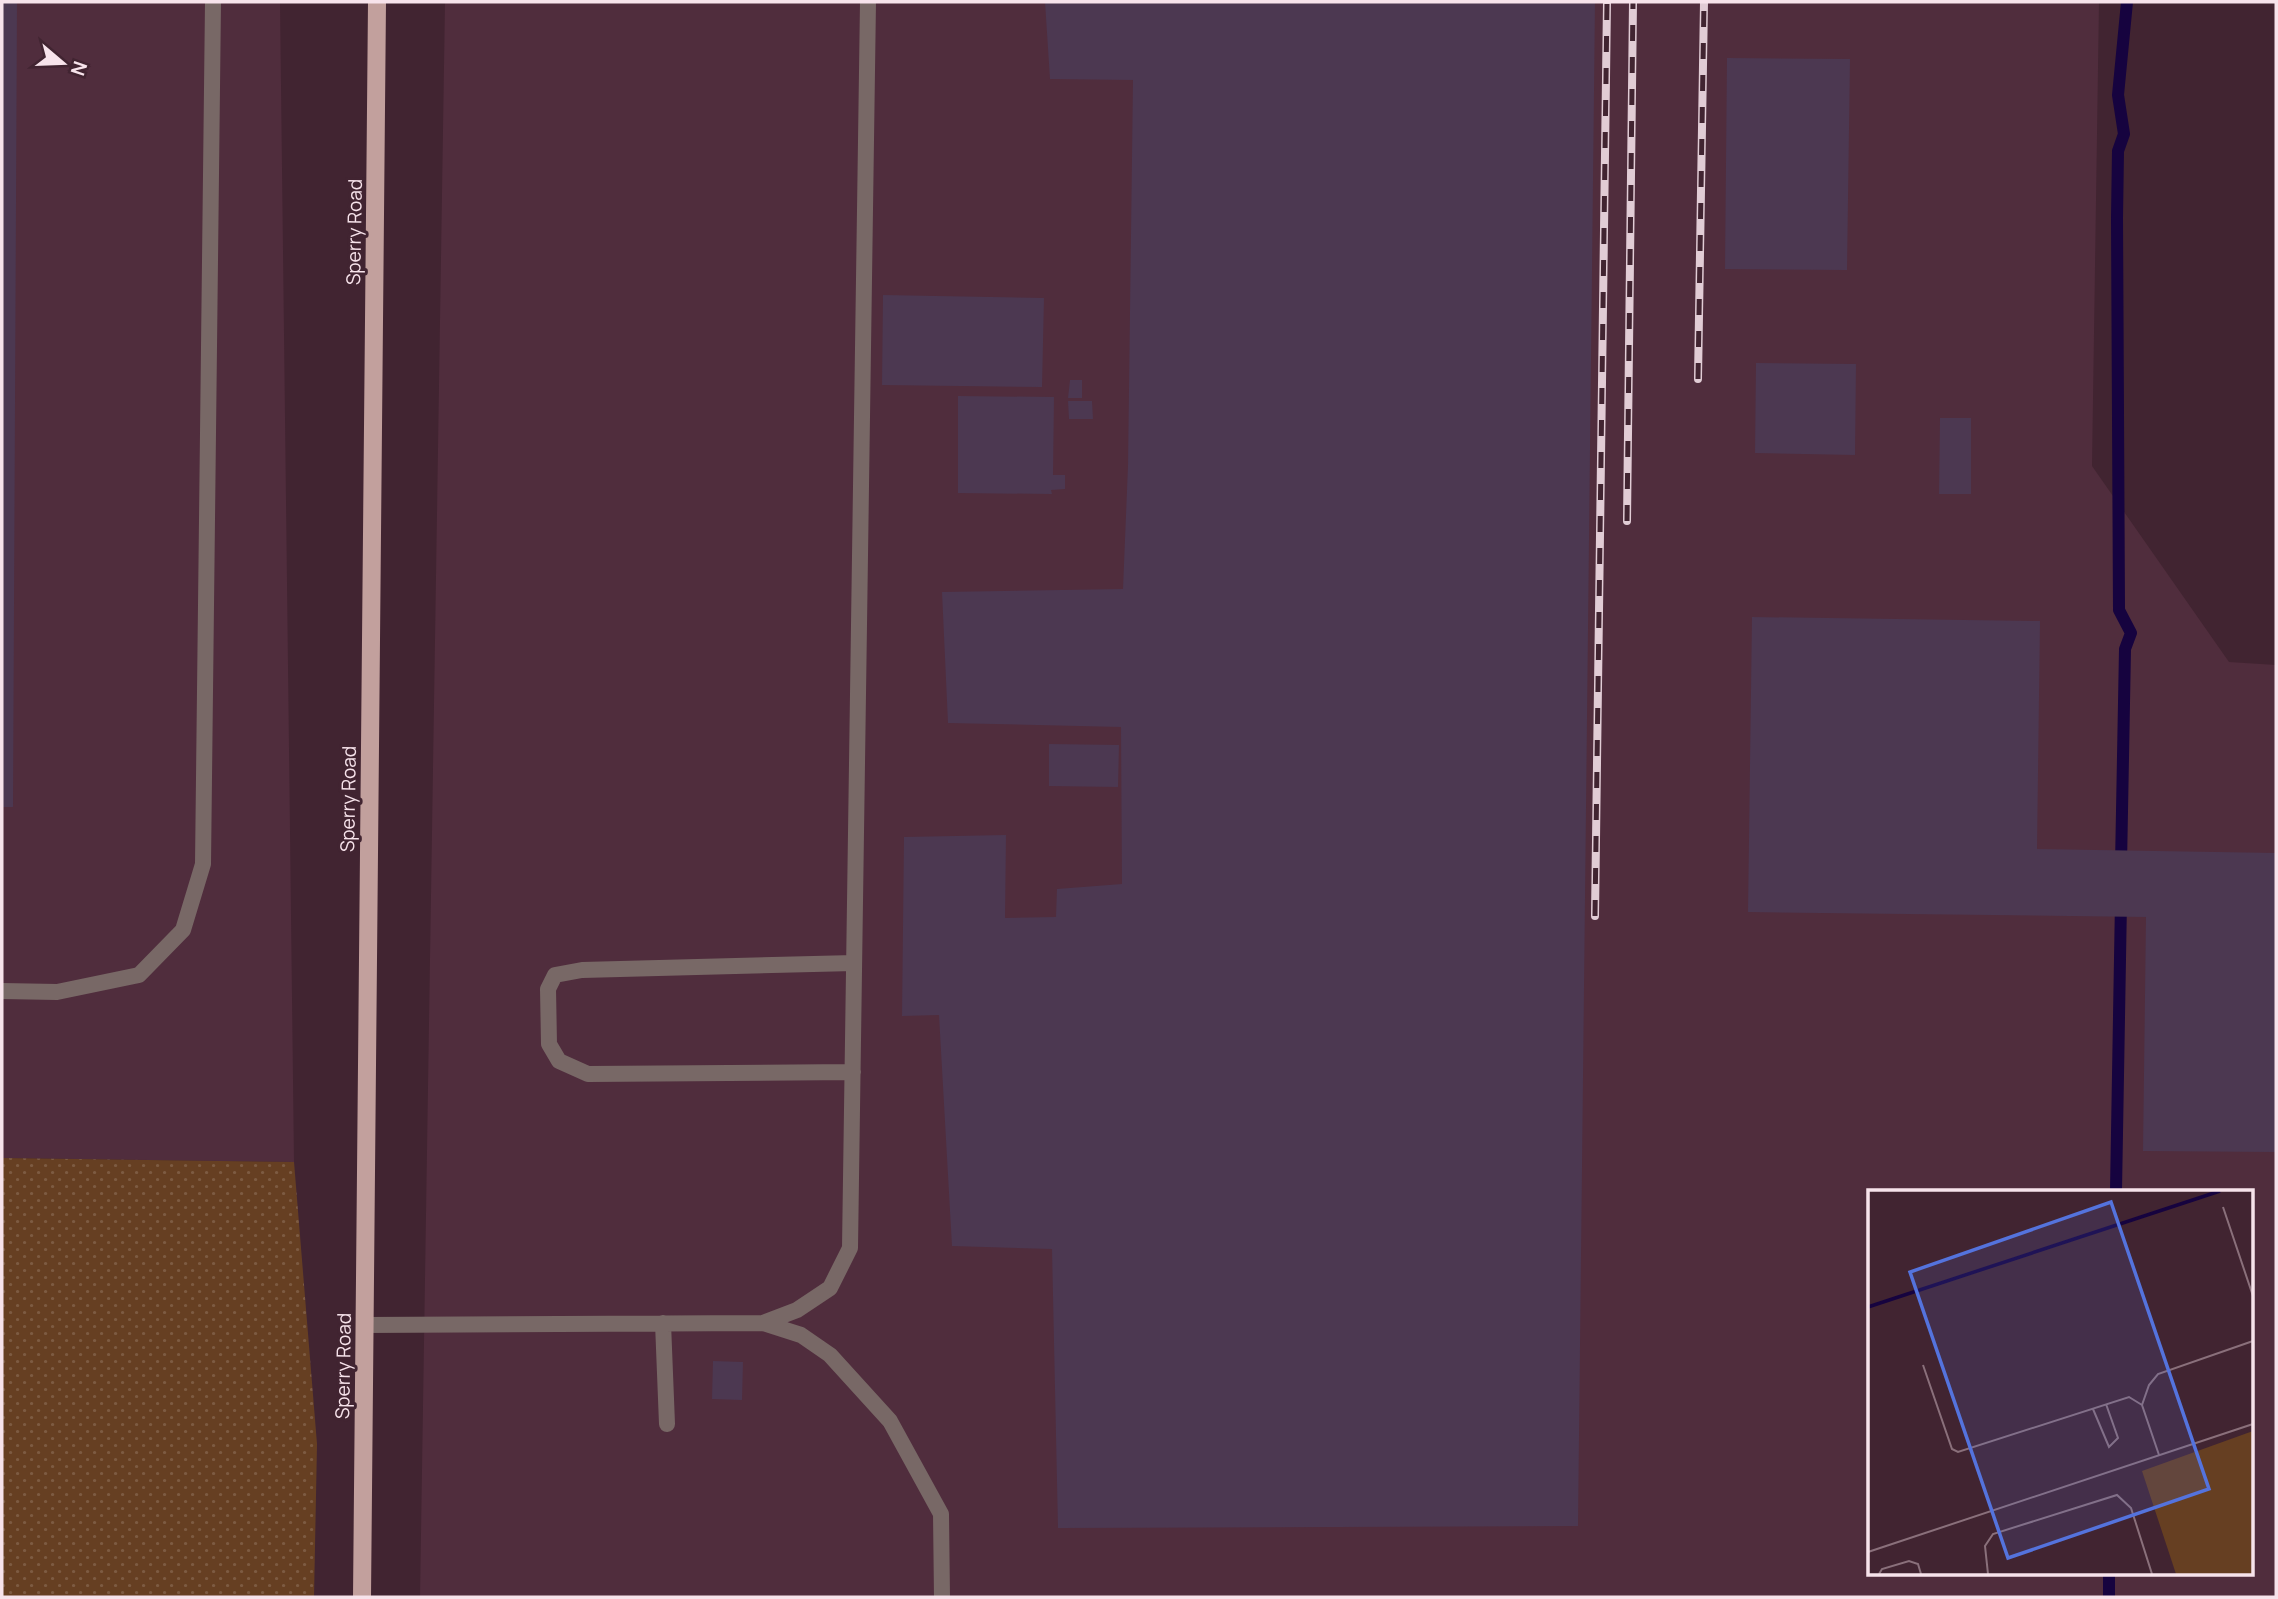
<svg xmlns="http://www.w3.org/2000/svg" width="2278" height="1599" font-family="Manrope,sans-serif">
  <defs>
    <pattern id="grass-dots" width="8" height="8" patternUnits="userSpaceOnUse" patternTransform="scale(1.75)"><rect width="8" height="8" fill="#663f22"/><path d="M2 2h.1M6 6h.1" fill="none" stroke="#7d5b42" stroke-width="1.8" stroke-linecap="round"/></pattern>
  </defs>
  <rect width="100%" height="100%" fill="#412431"/>
  <path fill="#502d3d" fill-rule="evenodd" d="M2,2H280L294,1162L2,1158Z
    M445,2H2099L2092,466L2229,662L2276,665V1597H420ZM1870,1191H2252V1573H1870Z"/>
  <path fill="url(#grass-dots)" d="M2,1158L294,1162L317,1444L314,1597H2Z"/>
  <g fill="none" stroke-linecap="round" stroke-linejoin="round">
    <path stroke="#16033f" stroke-width="12" d="M2121,865L2125,649L2131,633L2119,610L2117,218L2118,151L2124,134L2118,95L2127,2
      M2116,1191L2121,901
      M2109,1597V1573"/>
  </g>
  <path fill="#4c3851" d="M2,2H17L13,807H2Z
    M1045,2H1595L1578,1526L1058,1528L1052,1249L952,1246L939,1015L902,1016L904,837L1006,835L1005,918L1056,917L1057,889L1122,884L1121,727L948,723L942,592L1123,589L1128,466L1133,80L1050,79Z
    M1727,58L1850,59L1847,270L1725,269Z
    M883,295L1044,298L1042,387L882,385Z
    M1756,363L1856,364L1855,455L1755,453Z
    M1070,380H1082V398H1068Z
    M958,396L1054,397L1053,475H1065V489L1051,490L1052,494L958,493Z
    M1068,401H1092L1093,419H1069Z
    M1940,418H1971V494H1939Z
    M1752,617L2040,621L2037,849L2276,853V1152L2143,1151L2146,917L1748,912Z
    M1049,744L1119,745L1118,787L1049,786Z
    M713,1361L743,1362L742,1400L712,1399Z"/>
  <g fill="none" stroke-linecap="round" stroke-linejoin="round">
    <path stroke="#786866" stroke-width="16" d="M2,991L57,992L139,975L183,930L203,864L213,2
      M853,1072L588,1074L559,1061L549,1044L548,989L555,975L582,970L854,963
      M663,1323L667,1424
      M763,1323L797,1310L830,1288L850,1248L868,2
      M365,1325L763,1323L801,1335L830,1355L890,1421L941,1514L942,1597"/>
    <path stroke="#c2a09d" stroke-width="18" d="M362,1597L377,2"/>
    <defs>
      <path id="rail" d="M1698,379L1704,2
        M1627,521L1633,2
        M1595,916L1607,2"/>
    </defs>
    <use href="#rail" stroke="#e1ccd5" stroke-width="8"/>
    <use href="#rail" stroke="#412431" stroke-width="5" stroke-dasharray="16" stroke-linecap="butt"/>
  </g>
  <g text-anchor="middle" stroke-width="6" stroke-linejoin="round" paint-order="stroke">
    <g font-size="19" fill="#f7e3eb" stroke="#412431">
      <text transform="translate(354 232) rotate(-89)" y="7">Sperry Road</text>
      <text transform="translate(348 799) rotate(-89)" y="7">Sperry Road</text>
      <text transform="translate(343 1366) rotate(-89)" y="7">Sperry Road</text>
    </g>
  </g>
  <g transform="translate(1868 1190)">
    <rect width="385" height="385" fill="#412431"/>
    <path d="M385,241V384H308L274,281Z" fill="#663f22"/>
    <path fill="none" stroke="#16033f" stroke-width="3.5" d="M0,117L352,1"/>
    <path fill="none" stroke="#8a707b" stroke-width="2" d="M355,17L385,106M55,175L84,259L90,262L261,207L274,215M225,219L241,257L250,248L238,214M291,265L274,215L281,195L290,184L385,151M0,362L385,234M11,384L14,379L41,371L50,374L53,384M120,384L117,356L125,344L249,305L263,318L284,384"/>
    <path fill="#5473dd" fill-opacity="0.15" stroke="#5473dd" stroke-width="3.5" d="M243,12L341,299L140,368L42,82Z"/>
    <rect width="385" height="385" fill="none" stroke="#f7e3eb" stroke-width="3.5"/>
  </g>
  <rect width="2278" height="1599" fill="none" stroke="#f7e3eb" stroke-width="7"/>
  <g transform="translate(63 63) rotate(109)" stroke="#412431" stroke-width="5" paint-order="stroke">
  <path d="M0-5L12 26L0 18L-12 26Z" fill="#f7e3eb"/>
  <text y="-10" font-size="19" font-weight="bold" text-anchor="middle" fill="#f7e3eb">N</text>
  </g>
</svg>
